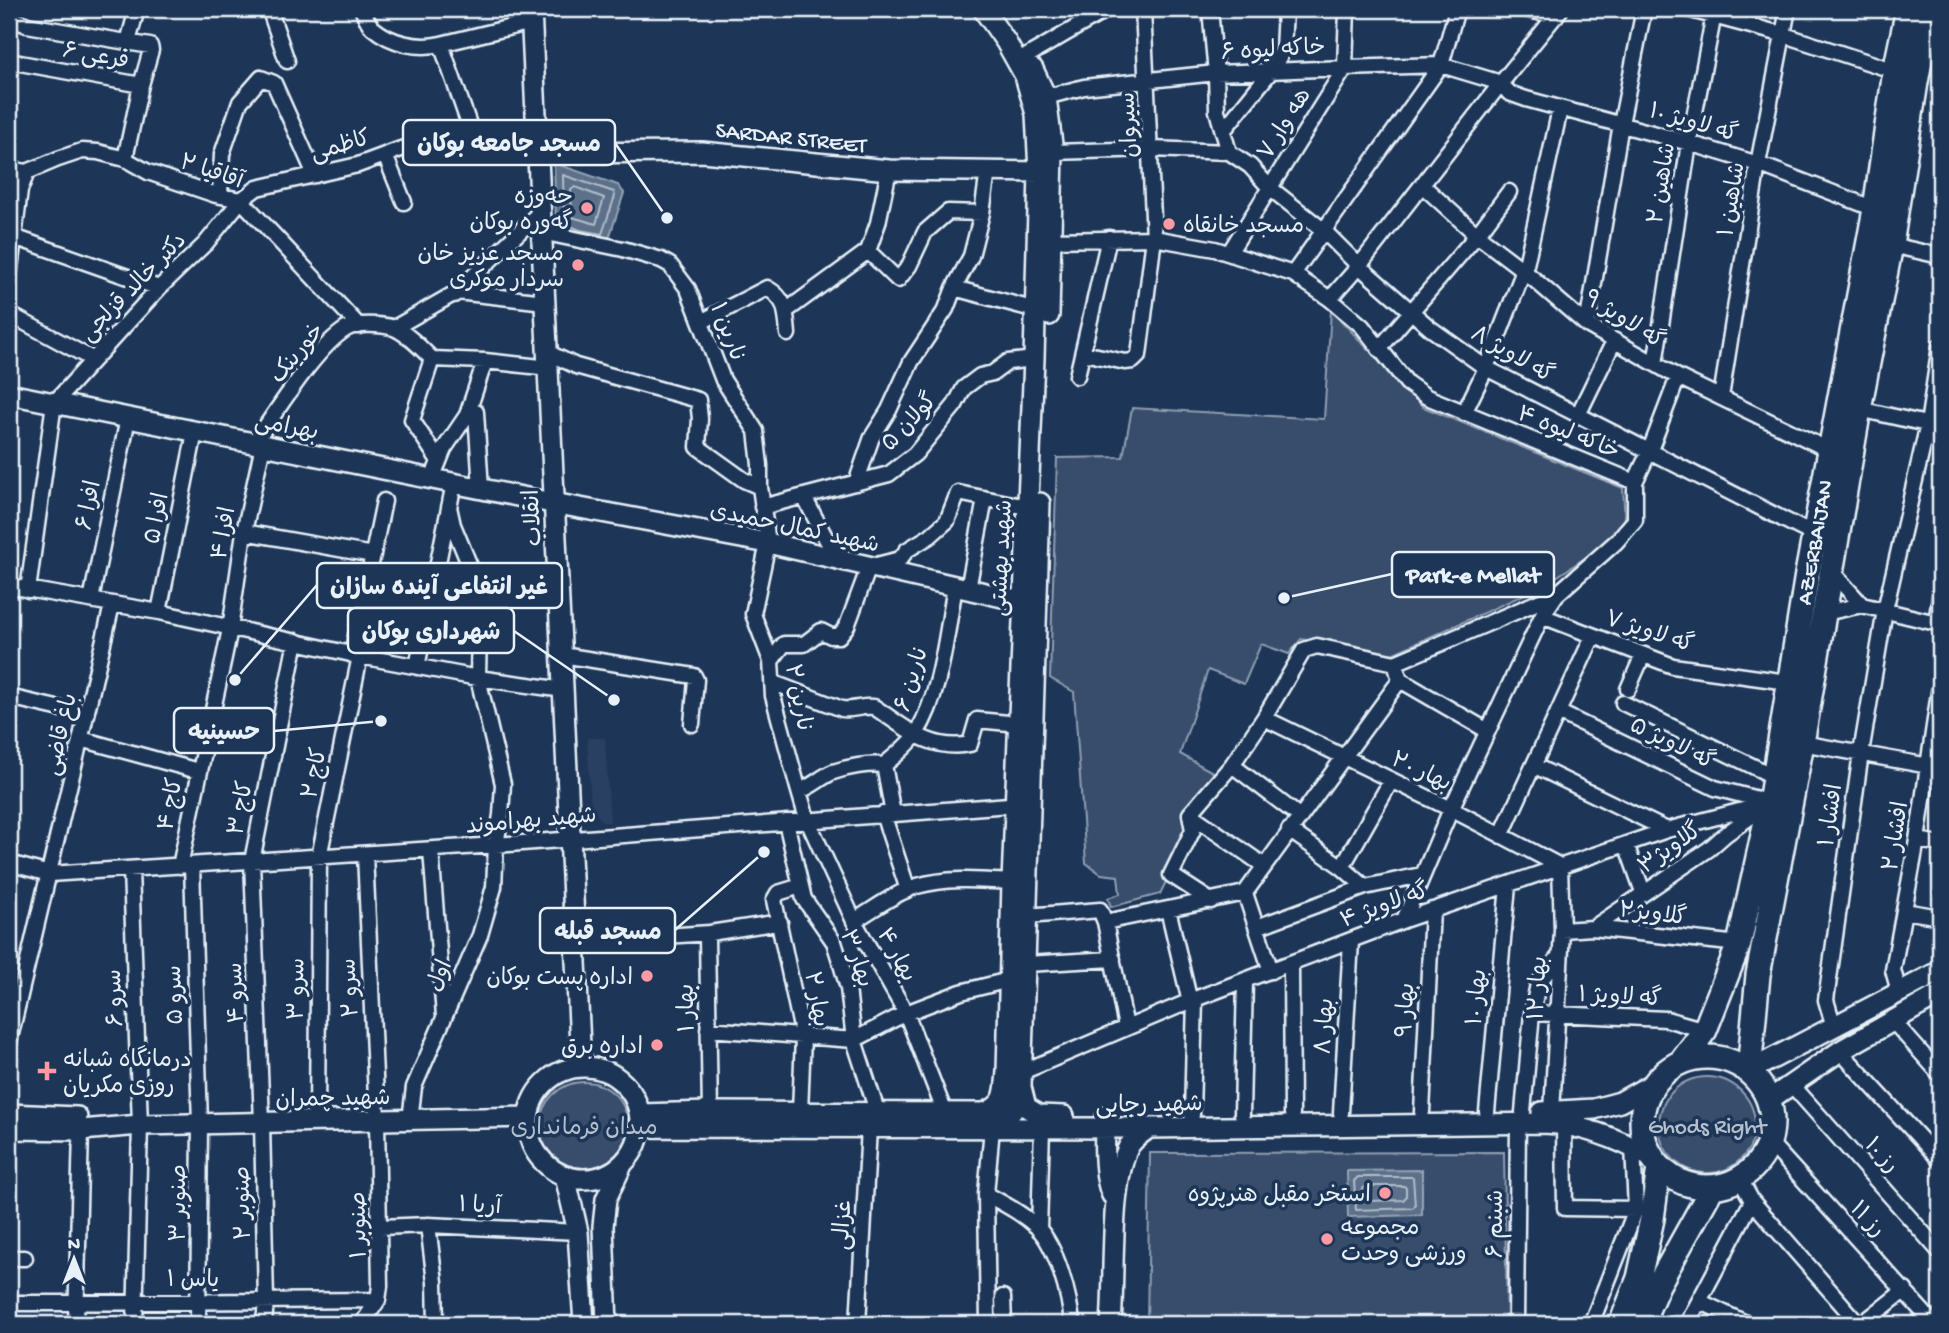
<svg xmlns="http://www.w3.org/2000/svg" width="1949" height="1333" font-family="'Gochi Hand','Playpen Sans Arabic',sans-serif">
  <rect width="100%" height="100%" fill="#1d3557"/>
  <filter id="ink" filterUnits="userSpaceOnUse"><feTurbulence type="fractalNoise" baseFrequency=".0143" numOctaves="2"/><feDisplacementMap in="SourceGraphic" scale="14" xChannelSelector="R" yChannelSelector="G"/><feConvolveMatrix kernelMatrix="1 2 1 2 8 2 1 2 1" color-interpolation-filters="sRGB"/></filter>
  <g filter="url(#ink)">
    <path fill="#2a4162" d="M605,738L610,822H603L591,808L587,738Z"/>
    <path fill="#374d6c" stroke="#909fb2" stroke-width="2" d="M1331,310L1423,407L1623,488L1625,521L1594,552L1541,587L1392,654L1301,639L1289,654L1261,644L1244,684L1208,670L1180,754L1218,775L1160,894L1111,907L1108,898L1120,894L1118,876L1101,874L1086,863L1074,692L1050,678L1057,458L1123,457L1132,408L1324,419Z
      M1659 1125a48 48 0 1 1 96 0a48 48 0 1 1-96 0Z
      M540 1126a44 44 0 1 1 88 0a44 44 0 1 1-88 0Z
      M1504,1152L1507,1324H1147L1150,1153Z"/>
    <path fill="#5d7089" stroke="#95a4b5" stroke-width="2" d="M554,163L618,185L624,193L607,244L562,231L556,223Z
      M1422,1170V1215L1348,1217L1347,1171Z"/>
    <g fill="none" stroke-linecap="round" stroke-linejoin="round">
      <path stroke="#b0bdcc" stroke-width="2" d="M563,175L614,192L615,196L602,234L580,230L564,223Z
        M575,187L604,198L596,224L572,217L571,190Z
        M1358,1177H1413L1415,1206L1412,1208L1356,1210L1354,1181Z
        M1366,1186H1404L1406,1188V1197L1403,1200L1366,1201L1363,1198V1189Z"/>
      <defs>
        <path id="street" d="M273,9L272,17L287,61
          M362,9C365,15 368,24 373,28C392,44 419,49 441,44L472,133
          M1210,9L1216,73L1217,111L1229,152
          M1524,9L1556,16
          M1687,9L1781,34L1895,71
          M9,17L27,25L150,46L151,50L141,85
          M128,42L137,9
          M441,44L532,22
          M1027,56L1108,9
          M9,61L141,85L125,159
          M1501,83L1509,93L1526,99L1689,143L1758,164L1875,209
          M1046,97L1084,87L1216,73L1345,68L1441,65L1501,83
          M1223,131L1271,71L1283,50L1285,9
          M1053,152L1151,149L1229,152
          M1229,152L1250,166L1270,188L1323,230L1359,266L1430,328L1486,368L1814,535
          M385,155L404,202
          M9,169L27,172
          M889,170L878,223L868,251L898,280L909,266L925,232L948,212L982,213
          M1423,186L1477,235L1523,270L1587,325L1678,377L1829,450
          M220,195L222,154L240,102L261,78L274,83L315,175
          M541,232L623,249L661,260L670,265L688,289L723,380L756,431L760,465V487L768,543L753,614L771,661L773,696L798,788L807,819L854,921L906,1013L945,1113
          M14,237L159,288
          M1052,240L1154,238L1215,249L1293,274L1330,299L1362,326L1407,383L1427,397L1635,482V520L1616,542L1557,594L1395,663L1317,646L1304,650L1264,718L1232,765L1190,814L1193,830L1171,875L1211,901
          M1891,245L1940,256
          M1229,253L1345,68L1347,9
          M1293,274L1441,65L1457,9
          M9,277L20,190L27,172L58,159L82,151L98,152L125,159L148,172L216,195L241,200L359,326
          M954,288L1036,310
          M454,295L540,212
          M1330,299L1359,266L1501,83L1561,9
          M786,311L868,251
          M9,314L92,359
          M701,322L767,288C787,299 786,313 788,334
          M1587,325L1621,124L1644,9
          M394,328L457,292L545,302
          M1379,349L1477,235L1509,192
          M549,353L576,366L698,400L700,419L698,447L744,480L760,487
          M1084,353L1125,362L1133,361L1139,355L1154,238L1143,9
          M432,359L412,420L439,461
          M1655,364L1689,143L1715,9
          M1077,376L1109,238
          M1721,397L1758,164L1788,9
          M1859,409L1940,427
          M476,412L481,489
          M1464,413L1486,368L1526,265L1560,109
          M1578,415L1614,341
          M254,443C276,413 315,348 346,329C356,323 382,324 394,328C408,334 421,348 432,359L485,361L550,368
          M432,479L444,449L467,415L485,361
          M1635,482L1650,450L1678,377
          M856,483L872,437L889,410L911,362L946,309L954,288L971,256L982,213L988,171
          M804,497L837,559
          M762,507L889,474L915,454L955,405L964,388L980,376L993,373L1008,362L1034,359
          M244,532L373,555
          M1832,572L1862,605L1940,624
          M9,586L159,612L360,656L478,678L564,690
          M968,589L985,499
          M28,590L54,403L159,288L206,243L241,200L257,188L358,165L401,149L472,133L537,136
          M91,600L128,418
          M159,612L195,432
          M1825,613L1862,605
          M1542,616L1673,666L1788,682
          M1936,623L1940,597
          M352,655L384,501
          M562,655L694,676L696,680L692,724
          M771,661L784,644H804L821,631L831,636H839L847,626L869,567L900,559L907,550L930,536L947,521L958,493L1027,507
          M417,667L454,483
          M1400,680L1488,731
          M774,683L842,709C853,711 862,705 874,707C905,727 930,752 970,744L977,720L1019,724
          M1628,689L1643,655
          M9,697L87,715
          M1623,703L1775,777
          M1560,713L1715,788L1769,802
          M1264,718L1451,809L1560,866L1562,930L1552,1112
          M81,739L198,771
          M1802,743L1940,768
          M884,765L893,814
          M1232,765L1299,816
          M1535,766L1667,830
          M799,791C812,787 821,777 833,772C848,767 869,763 884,765C895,756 908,746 916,734C942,692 946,634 955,587
          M883,814L908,890
          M1190,814L1263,865
          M786,822L804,899L834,942L840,961L848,988L854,1040L878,1114
          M1289,830L1342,867L1365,887
          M1501,836L1593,636
          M1917,840L1940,844
          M1626,844L1643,892
          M431,850L444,1016
          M9,863L49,874L496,845L1022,804
          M192,865L200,1124L198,1324
          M180,866L230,629L244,532L263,445
          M1342,867L1391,781
          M131,869L140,1125L135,1324
          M1245,893L1271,971
          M1168,909L1190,1002
          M1904,911L1940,917
          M1027,916L1100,910L1105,922L1126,1027
          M1404,920L1451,809L1542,616L1556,595
          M854,921C874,909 895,893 917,886C948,877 980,880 1012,882
          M1105,922L1245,893L1400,680L1395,663
          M1257,927L1365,887L1421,875
          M1593,928L1709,849L1726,834L1760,810
          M1562,930L1593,928L1739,944
          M574,942L710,933
          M1291,963L1292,1114
          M1026,964L1113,959
          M1899,992L1893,970L1917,840L1940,686
          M1532,1013L1666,1019L1705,1030
          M1893,1021L1940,1074
          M1834,1027L1826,1000L1861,753L1885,610L1928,424L1940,346
          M708,1029L854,1040L906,1013L961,992L1009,980
          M9,1042L112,605
          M1840,1051L1940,1160
          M1022,1072L1195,999L1404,920L1667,830L1770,803
          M1792,1085L1940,1252
          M710,1112L707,938L710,933L780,922
          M800,1112L803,1037L774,900L778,893L801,886
          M1422,1112L1432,910
          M1487,1112L1508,886
          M1523,1112L1532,1013L1538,984L1560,955
          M1341,1113L1351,941
          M1242,1114L1245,980
          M1192,1115L1195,999
          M410,1120L414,1087L480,935L494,887L496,845L501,815L503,784L478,678L479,627L476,591L472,571L453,525L449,507
          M317,1122L319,857L360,656
          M1564,1124L1565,1208L1636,1209
          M1770,1143L1934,1324
          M1740,1179L1752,1201L1859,1324
          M986,1194C1004,1204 1022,1213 1037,1227C1057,1247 1070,1297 1072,1324
          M428,1225L435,1282L436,1324
          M380,1227L428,1225L578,1232
          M1039,1230L1042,1128
          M9,1258H25
          M1003,1297L1004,1324
          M1699,1301L1748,1324
          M9,1303L378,1300
          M76,1324L81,1130
          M264,1324L266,1301L262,1123L252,861L296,641
          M362,1324L378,1300L380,1286L377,1120L365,854
          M858,1324L869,1128
          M988,1324L986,1194L992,1128
          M1516,1324L1518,1123
          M1591,1324L1636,1209L1633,1147
          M1687,1324L1752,1201
          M1862,1324L1905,1290"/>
        <path id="secondary" d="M531,9L581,1067
          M1033,69L1046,97L1053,152L1049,315
          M537,153L702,152L889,170L1039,172
          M9,394L542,501L768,543L1033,604
          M528 1123a56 56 0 1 1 112 0a56 56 0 1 1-112 0Z
          M1749,1071L1940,971
          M1021,1087L1026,1107L1039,1115L1064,1116
          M1769,1100L1840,1051L1940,994
          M1542,1112L1594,1109L1620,1102L1654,1083
          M9,1114L77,1117
          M640,1114L710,1112L984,1113C1007,1104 1005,1093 1007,1071L1012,882L1034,359L1039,172L1036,114L1025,76L1006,42L983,9
          M1106,1117C1104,1138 1103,1176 1112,1195
          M642,1127L1149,1128L1544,1123C1584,1125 1618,1138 1652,1158
          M983,1128C1007,1120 1017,1113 1021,1087L1040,503
          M9,1129L81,1130L140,1125L528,1117
          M565,1176L578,1232L584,1324
          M607,1324L603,1226L606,1199L622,1165
          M1111,1324C1115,1278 1109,1184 1129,1146C1134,1138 1142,1133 1149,1128"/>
        <path id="primary" d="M1642 1122a65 65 0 1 1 130 0a65 65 0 1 1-130 0Z
          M1681,1062L1705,1030L1739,944L1770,803L1807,574L1875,209L1895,71L1908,9
          M1749,1071L1758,975L1802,743L1859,409L1891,245L1916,82L1930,9
          M1621,1324L1639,1278L1652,1219L1659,1167
          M1641,1324L1658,1285L1712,1188"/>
      </defs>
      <use href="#street" stroke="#e8f1f8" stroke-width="19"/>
      <use href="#secondary" stroke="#e8f1f8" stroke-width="24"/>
      <use href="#primary" stroke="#e8f1f8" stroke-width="28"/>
      <use href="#street" stroke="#1d3557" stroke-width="14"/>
      <use href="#secondary" stroke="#1d3557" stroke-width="19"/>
      <use href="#primary" stroke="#1d3557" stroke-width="23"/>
    </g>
  </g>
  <g fill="#ff9aa2" stroke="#1d3557" stroke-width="2.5">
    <circle cx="587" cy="208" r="7"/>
    <circle cx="1169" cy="224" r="7"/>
    <circle cx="578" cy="265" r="7"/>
    <circle cx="647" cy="976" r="7"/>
    <circle cx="657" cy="1045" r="7"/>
    <path d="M43.5 1060.5h7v7h7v7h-7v7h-7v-7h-7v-7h7z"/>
    <circle cx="1385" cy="1193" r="7"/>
    <circle cx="1327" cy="1239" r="7"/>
  </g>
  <g text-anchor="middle" stroke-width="7" stroke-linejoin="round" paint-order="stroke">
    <g font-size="23" fill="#e8f1f8" stroke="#1d3557">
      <text transform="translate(1273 48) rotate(-3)" y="8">خاکه لیوه ۶</text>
      <text transform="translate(96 54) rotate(10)" y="8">فرعی ۶</text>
      <text transform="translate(1694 121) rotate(16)" y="8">گه لاویژ ۱۰</text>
      <text transform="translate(1283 123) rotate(-58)" y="8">هه وار ۷</text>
      <text transform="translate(1127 125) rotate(-93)" y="8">سیروان</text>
      <text transform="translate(791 136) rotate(6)" y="8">SARDAR STREET</text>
      <text transform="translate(340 144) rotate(-16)" y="8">کاظمی</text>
      <text transform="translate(212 170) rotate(19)" y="8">آقاقیا ۲</text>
      <text transform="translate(1660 183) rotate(-81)" y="8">شاهین ۲</text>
      <text transform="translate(1730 199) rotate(-81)" y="8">شاهین ۱</text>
      <text transform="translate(132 286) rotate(-46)" y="8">دکتر خالد قزلجی</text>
      <text transform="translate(1625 318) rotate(32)" y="8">گه لاویژ ۹</text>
      <text transform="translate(729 331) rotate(69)" y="8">نارین ۱</text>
      <text transform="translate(296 352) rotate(-50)" y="8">خورینک</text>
      <text transform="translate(1513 353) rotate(30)" y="8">گه لاویژ ۸</text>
      <text transform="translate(908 421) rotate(-47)" y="8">گولان ۵</text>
      <text transform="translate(287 425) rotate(11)" y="8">بهرامی</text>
      <text transform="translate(1569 431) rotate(22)" y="8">خاکه لیوه ۴</text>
      <text transform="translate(87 505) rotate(-78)" y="8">افرا ۶</text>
      <text transform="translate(155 518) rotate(-79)" y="8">افرا ۵</text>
      <text transform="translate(531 518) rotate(-93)" y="8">انقلاب</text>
      <text transform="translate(795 526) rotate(12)" y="8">شهید کمال حمیدی</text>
      <text transform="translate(222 533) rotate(-80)" y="8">افرا ۴</text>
      <text transform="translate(1813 542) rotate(-80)" y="8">AZERBAIJAN</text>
      <text transform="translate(1000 558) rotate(-87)" y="8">شهید بهشتی</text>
      <text transform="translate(1650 630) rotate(18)" y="8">گه لاویژ ۷</text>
      <text transform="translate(910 679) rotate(-73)" y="8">نارین ۶</text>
      <text transform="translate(800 697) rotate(79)" y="8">نارین ۲</text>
      <text transform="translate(59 734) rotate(-77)" y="8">باغ قاضی</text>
      <text transform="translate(1673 742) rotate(26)" y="8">گه لاویژ ۵</text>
      <text transform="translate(1422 770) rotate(25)" y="8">بهار ۲۰</text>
      <text transform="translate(313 773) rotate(-78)" y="8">کاج ۲</text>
      <text transform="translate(169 804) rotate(-79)" y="8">کاج ۴</text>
      <text transform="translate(239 808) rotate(-79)" y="8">کاج ۳</text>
      <text transform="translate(1829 815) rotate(-82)" y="8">افشار ۱</text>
      <text transform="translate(531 819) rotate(-5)" y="8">شهید بهراموند</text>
      <text transform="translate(1894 836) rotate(-81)" y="8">افشار ۲</text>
      <text transform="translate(1669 847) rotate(-35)" y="8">گلاویژ۳</text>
      <text transform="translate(1384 904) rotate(-20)" y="8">گه لاویژ ۴</text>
      <text transform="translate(1653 912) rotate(7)" y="8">گلاویژ۲</text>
      <text transform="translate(898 954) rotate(61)" y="8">بهار ۴</text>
      <text transform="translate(858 958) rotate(71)" y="8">بهار ۳</text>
      <text transform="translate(438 975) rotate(-66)" y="8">اول</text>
      <text transform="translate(348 988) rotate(-93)" y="8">سرو ۲</text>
      <text transform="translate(1536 988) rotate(-87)" y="8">بهار ۱۲</text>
      <text transform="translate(295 989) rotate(-89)" y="8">سرو ۳</text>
      <text transform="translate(234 993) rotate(-92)" y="8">سرو ۴</text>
      <text transform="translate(173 995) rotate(-92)" y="8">سرو ۵</text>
      <text transform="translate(1620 995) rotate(3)" y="8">گه لاویژ ۱</text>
      <text transform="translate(1475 997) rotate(-85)" y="8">بهار ۱۰</text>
      <text transform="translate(113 998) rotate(-92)" y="8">سرو ۶</text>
      <text transform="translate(818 999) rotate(80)" y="8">بهار ۲</text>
      <text transform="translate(685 1008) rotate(-91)" y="8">بهار ۱</text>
      <text transform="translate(1404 1010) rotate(-87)" y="8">بهار ۹</text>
      <text transform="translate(1323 1026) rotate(-87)" y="8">بهار ۸</text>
      <text transform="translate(333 1097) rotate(-1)" y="8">شهید چمران</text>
      <text transform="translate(1149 1103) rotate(-1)" y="8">شهید رجایی</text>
      <text transform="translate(1883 1154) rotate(48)" y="8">رز ۱۰</text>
      <text transform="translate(177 1203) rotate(-90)" y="8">صنوبر ۳</text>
      <text transform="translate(241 1203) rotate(-91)" y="8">صنوبر ۲</text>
      <text transform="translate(480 1204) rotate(3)" y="8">آریا ۱</text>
      <text transform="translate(1869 1218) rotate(47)" y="8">رز ۱۱</text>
      <text transform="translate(1494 1224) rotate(-90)" y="8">شبنم ۶</text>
      <text transform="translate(357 1225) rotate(-91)" y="8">صنوبر ۱</text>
      <text transform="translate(841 1225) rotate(-87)" y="8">غزالی</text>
      <text x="193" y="1286">یاس ۱</text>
    </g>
    <g font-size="23" fill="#e8f1f8" stroke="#1d3557" text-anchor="end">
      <text x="573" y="203">حه‌وزه<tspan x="573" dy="26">گه‌وره بوکان</tspan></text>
      <text x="1183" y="232" text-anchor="start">مسجد خانقاه</text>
      <text x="564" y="260">مسجد عزیز خان<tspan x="564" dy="26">سردار موکری</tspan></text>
      <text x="633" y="984">اداره پست بوکان</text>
      <text x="643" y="1053">اداره برق</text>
      <text x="63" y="1066" text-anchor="start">درمانگاه شبانه<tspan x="63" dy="26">روزی مکریان</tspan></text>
      <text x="1371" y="1201">استخر مقبل هنرپژوه</text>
      <text x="1341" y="1234" text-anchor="start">مجموعه<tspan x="1341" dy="26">ورزشی وحدت</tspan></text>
    </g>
    <g font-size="23" fill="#b3c0ce" stroke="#1d3557">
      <text x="1707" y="1133">Ghods Right</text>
      <text x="584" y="1134">میدان فرمانداری</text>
    </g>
  </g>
  <path fill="none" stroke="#e8f1f8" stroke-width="2.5" d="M667 218L615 143M1284 598L1392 574M235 680L317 585M614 700L514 631M381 721L274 731M764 852L675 930"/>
  <g fill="#e8f1f8" stroke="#1d3557" stroke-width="2.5">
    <circle cx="667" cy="218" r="7"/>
    <circle cx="1284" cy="598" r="7"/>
    <circle cx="235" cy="680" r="7"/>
    <circle cx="614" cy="700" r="7"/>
    <circle cx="381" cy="721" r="7"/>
    <circle cx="764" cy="852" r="7"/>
  </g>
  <g fill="#1d3557" stroke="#e8f1f8" stroke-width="2.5">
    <rect x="403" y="120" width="212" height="45" rx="7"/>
    <rect x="1392" y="552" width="162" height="45" rx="7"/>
    <rect x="317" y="563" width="245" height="45" rx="7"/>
    <rect x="348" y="608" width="166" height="45" rx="7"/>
    <rect x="174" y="708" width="100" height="45" rx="7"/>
    <rect x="540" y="908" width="135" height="45" rx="7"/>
  </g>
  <g font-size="24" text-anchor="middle" font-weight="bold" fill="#e8f1f8">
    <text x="509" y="151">مسجد جامعه بوکان</text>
    <text x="1473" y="582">Park-e Mellat</text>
    <text x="439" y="594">غیر انتفاعی آینده سازان</text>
    <text x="431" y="639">شهرداری بوکان</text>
    <text x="224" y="739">حسینیه</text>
    <text x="608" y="939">مسجد قبله</text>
  </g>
  <rect width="1949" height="1333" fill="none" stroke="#1d3557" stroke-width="35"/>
  <rect x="18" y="18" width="1914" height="1298" fill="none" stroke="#e8f1f8" stroke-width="2.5" filter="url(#ink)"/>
  <g transform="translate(74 1259)" stroke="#1d3557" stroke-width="5" paint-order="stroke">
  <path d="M0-5L12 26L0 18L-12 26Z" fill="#e8f1f8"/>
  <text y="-10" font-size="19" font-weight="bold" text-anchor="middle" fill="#e8f1f8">N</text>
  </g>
</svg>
